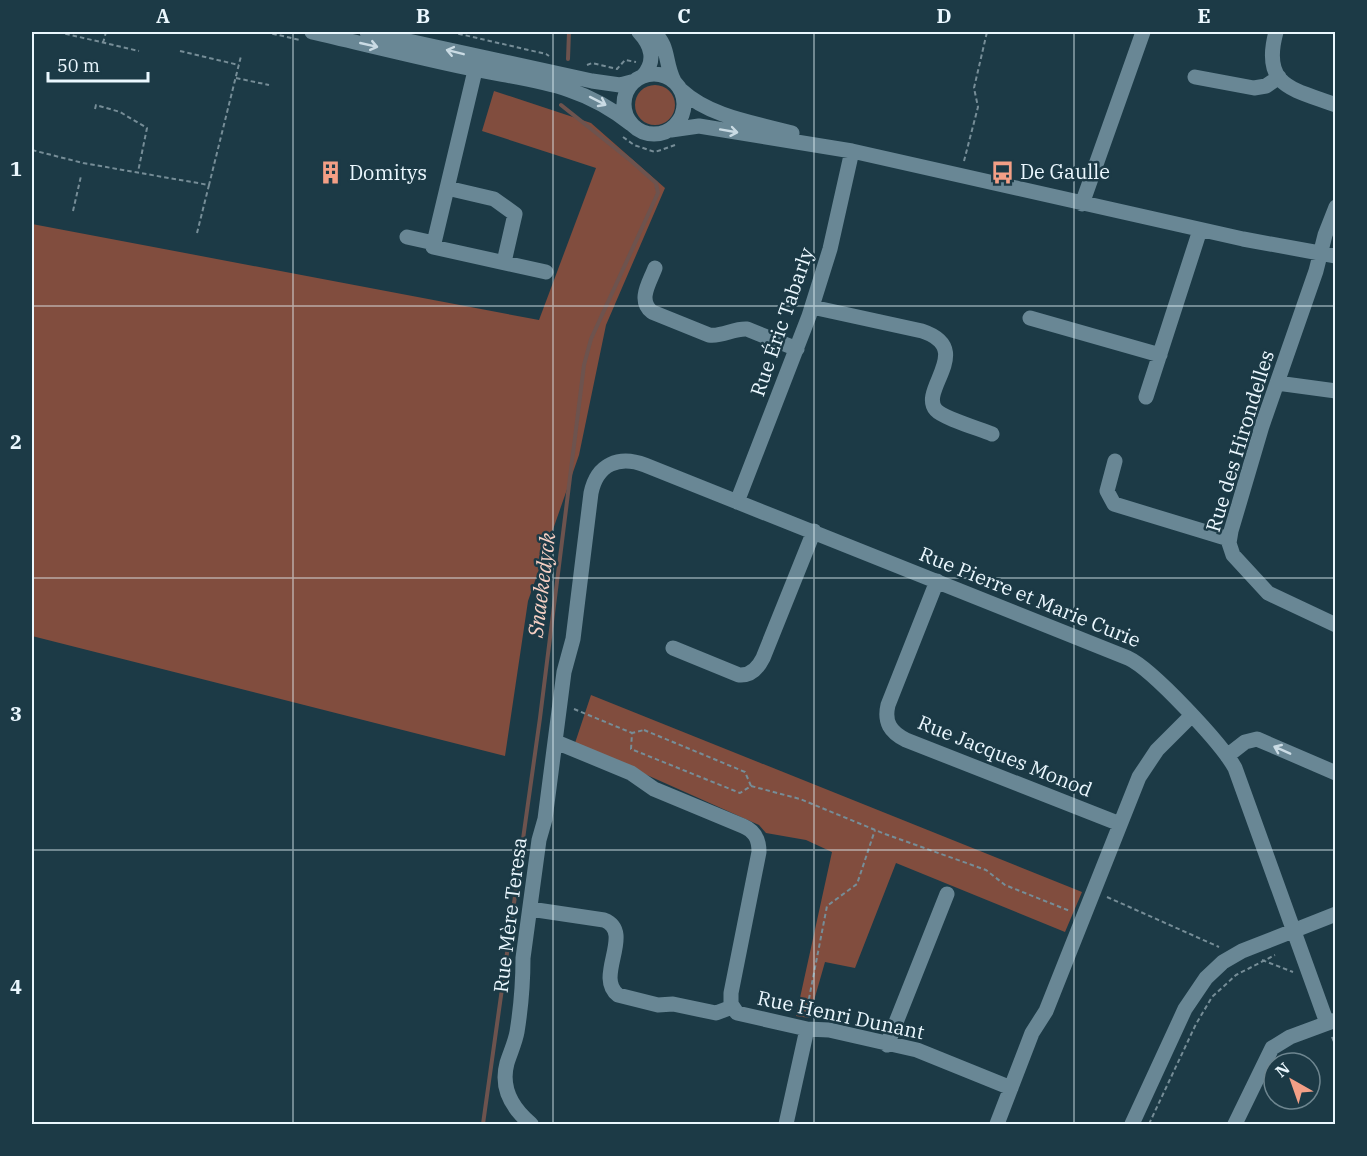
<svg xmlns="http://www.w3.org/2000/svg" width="1367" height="1156" font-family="'IBM Plex Serif',serif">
  <rect width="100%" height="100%" fill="#1c3a46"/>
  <path fill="#814d3e" d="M635 105a20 20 0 1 1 40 0a20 20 0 1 1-40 0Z
    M494,91L591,123L665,188L606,325L579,455L528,601L505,756L32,636V224L539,320L596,168L482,131Z
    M591,695L1082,892L1065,932L896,863L855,968L825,962L809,1018L796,1016L832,852L806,840L766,833L759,825L575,743Z"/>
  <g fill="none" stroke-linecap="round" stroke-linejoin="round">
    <path stroke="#6d534e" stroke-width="4" d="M568,59L569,32
      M483,1124L540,718L584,365L591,339L658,193L656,183L630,160L561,105"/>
    <path stroke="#768d97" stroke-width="2" stroke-dasharray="4.5 3" stroke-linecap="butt" d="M58,32L139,51
      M265,32L300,40
      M451,32L546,54L549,56
      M103,43L106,32
      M180,51L239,65
      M587,65L592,63L617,69L625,60L636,62
      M236,78L269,85
      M95,109L96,105L120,112L147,128L138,172
      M623,137L634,145L655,152L675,145
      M32,150L83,163L209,185L241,56
      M964,161L978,107L974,88L987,32
      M73,211L81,176
      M197,233L209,185
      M574,709L632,733
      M644,730L745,772L751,786L740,793L631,749L632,733Z
      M751,786L800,799L885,834L986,870L1005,885L1070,911
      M1107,897L1219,947
      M1262,960L1293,972
      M806,1014L827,906L857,884L875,830
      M1332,1037L1336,1047
      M1149,1124L1196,1024L1212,997L1236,975L1275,955"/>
    <path stroke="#698795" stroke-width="15" d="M312,32C364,44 416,57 468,68C531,81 579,82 631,124
      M367,32L592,81L620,85L635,81
      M639,32C652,46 656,61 643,76
      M653,32C670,46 664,62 674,81
      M1276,32C1261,87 1293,89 1336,105
      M478,58L433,247L546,272
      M624 104a30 30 0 1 1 60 0a30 30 0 1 1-60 0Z
      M1195,77L1254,88L1266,86L1279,77
      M681,90C710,117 755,123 792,133
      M671,130L699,126L852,151L1243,239L1336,256
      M447,188L494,199L515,214L504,262
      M1082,204L1143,32
      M1336,207L1325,235L1316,271L1262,426L1231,531L1229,543L1233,555L1268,593L1336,625
      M407,237L434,243
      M655,268C650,282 637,300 652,312L709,335C722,337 734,328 747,329L797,349
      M812,307L922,331C976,349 918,390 936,410C943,418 980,429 992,434
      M1030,318L1160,355
      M1277,383L1336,391
      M1146,397L1200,230
      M1115,461L1107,491L1114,504L1229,539
      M737,502L809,316L830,249L852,151
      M937,581L888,705C884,722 890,732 906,740L1120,824
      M673,648L739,675C751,676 758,668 763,658L814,531
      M556,742L631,773L654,789L743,826C755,831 759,839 759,852L731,993V1004L737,1013L807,1029L829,1030L917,1050L1011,1088
      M1227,756L1245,742L1257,739L1336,773
      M530,909L604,920C635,932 594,977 618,995L658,1005L673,1004L716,1013L732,1007
      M887,1045L947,894
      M531,1124C513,1109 500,1089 507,1063C510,1053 515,1043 517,1032C521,1007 523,983 523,958L539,840L545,819L564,672L573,639L591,493C597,464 619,455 645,465L1128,658C1152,669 1222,744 1235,768L1327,1023
      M786,1124L807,1029
      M997,1124L1032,1033L1046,1011L1139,777L1157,750L1191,716
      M1132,1124L1185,1009L1206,978L1223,962L1242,951L1336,914
      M1235,1124L1272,1048L1290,1037L1336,1020"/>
  </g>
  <defs><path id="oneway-shaft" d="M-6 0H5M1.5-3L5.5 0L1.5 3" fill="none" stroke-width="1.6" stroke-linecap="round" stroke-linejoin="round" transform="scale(1.5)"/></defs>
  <g stroke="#cadbe4">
    <use href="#oneway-shaft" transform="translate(369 45) rotate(13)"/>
    <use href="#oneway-shaft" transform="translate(455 52) rotate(-166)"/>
    <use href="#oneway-shaft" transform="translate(598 101) rotate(27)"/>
    <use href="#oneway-shaft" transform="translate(729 131) rotate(10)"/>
    <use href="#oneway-shaft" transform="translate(1282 750) rotate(-156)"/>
  </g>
  <path fill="none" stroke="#eaf7fe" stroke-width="1.5" stroke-opacity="0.55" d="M293,32V1124M553,32V1124M814,32V1124M1074,32V1124M32,306H1336M32,578H1336M32,850H1336"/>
  <defs>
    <symbol id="bus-bare" viewBox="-9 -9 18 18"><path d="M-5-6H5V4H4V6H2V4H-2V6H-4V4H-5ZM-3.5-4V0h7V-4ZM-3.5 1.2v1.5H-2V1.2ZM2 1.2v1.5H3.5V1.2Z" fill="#f39f86" stroke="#1c3a46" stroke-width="2.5" paint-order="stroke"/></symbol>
    <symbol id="building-bare" viewBox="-9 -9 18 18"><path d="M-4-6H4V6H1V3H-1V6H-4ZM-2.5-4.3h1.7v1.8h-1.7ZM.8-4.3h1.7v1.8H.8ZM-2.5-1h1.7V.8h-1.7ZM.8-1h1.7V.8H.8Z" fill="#f39f86" stroke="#1c3a46" stroke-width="2.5" paint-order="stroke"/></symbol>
  </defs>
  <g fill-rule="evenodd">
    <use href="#bus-bare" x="986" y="156" width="33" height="33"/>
    <use href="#building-bare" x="314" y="156" width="33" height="33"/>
  </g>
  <g text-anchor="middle" stroke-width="5" stroke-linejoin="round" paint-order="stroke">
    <g font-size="20" fill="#eaf7fe" stroke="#1c3a46" text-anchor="start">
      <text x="1020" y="179">De Gaulle</text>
      <text x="349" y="180">Domitys</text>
    </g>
    <g font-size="20" fill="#eaf7fe" stroke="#1c3a46">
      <text transform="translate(782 322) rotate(-71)" y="7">Rue Éric Tabarly</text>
      <text transform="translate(1240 441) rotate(-73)" y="7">Rue des Hirondelles</text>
      <text transform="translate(1030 597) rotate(22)" y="7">Rue Pierre et Marie Curie</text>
      <text transform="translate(1005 756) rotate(22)" y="7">Rue Jacques Monod</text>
      <text transform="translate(510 915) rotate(-83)" y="7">Rue Mère Teresa</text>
      <text transform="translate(841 1015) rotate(12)" y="7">Rue Henri Dunant</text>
    </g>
    <g font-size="21" font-style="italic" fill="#f7d0c4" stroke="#1c3a46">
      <text transform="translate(542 585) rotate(-83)" y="7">Snaekedyck</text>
    </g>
  </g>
  <rect width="1367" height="1156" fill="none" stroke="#1c3a46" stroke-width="66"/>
  <g transform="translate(1292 1081) rotate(320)"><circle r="28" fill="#1c3a46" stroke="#6e8690" stroke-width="1.5"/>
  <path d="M0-4.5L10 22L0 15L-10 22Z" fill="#f39f86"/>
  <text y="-9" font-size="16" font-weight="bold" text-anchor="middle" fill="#eaf7fe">N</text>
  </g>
  <path d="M48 72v9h100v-9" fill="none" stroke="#eaf7fe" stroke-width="3"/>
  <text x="57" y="72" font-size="18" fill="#eaf7fe" stroke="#1c3a46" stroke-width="4.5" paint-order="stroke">50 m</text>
  <rect x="33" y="33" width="1301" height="1090" fill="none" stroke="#eaf7fe" stroke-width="2"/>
  <g font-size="20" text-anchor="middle" font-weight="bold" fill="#eaf7fe">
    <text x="163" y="23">A</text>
    <text x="423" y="23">B</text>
    <text x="684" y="23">C</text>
    <text x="944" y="23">D</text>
    <text x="1204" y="23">E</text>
    <text x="16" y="176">1</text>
    <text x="16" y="449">2</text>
    <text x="16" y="721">3</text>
    <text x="16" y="994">4</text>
  </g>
</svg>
